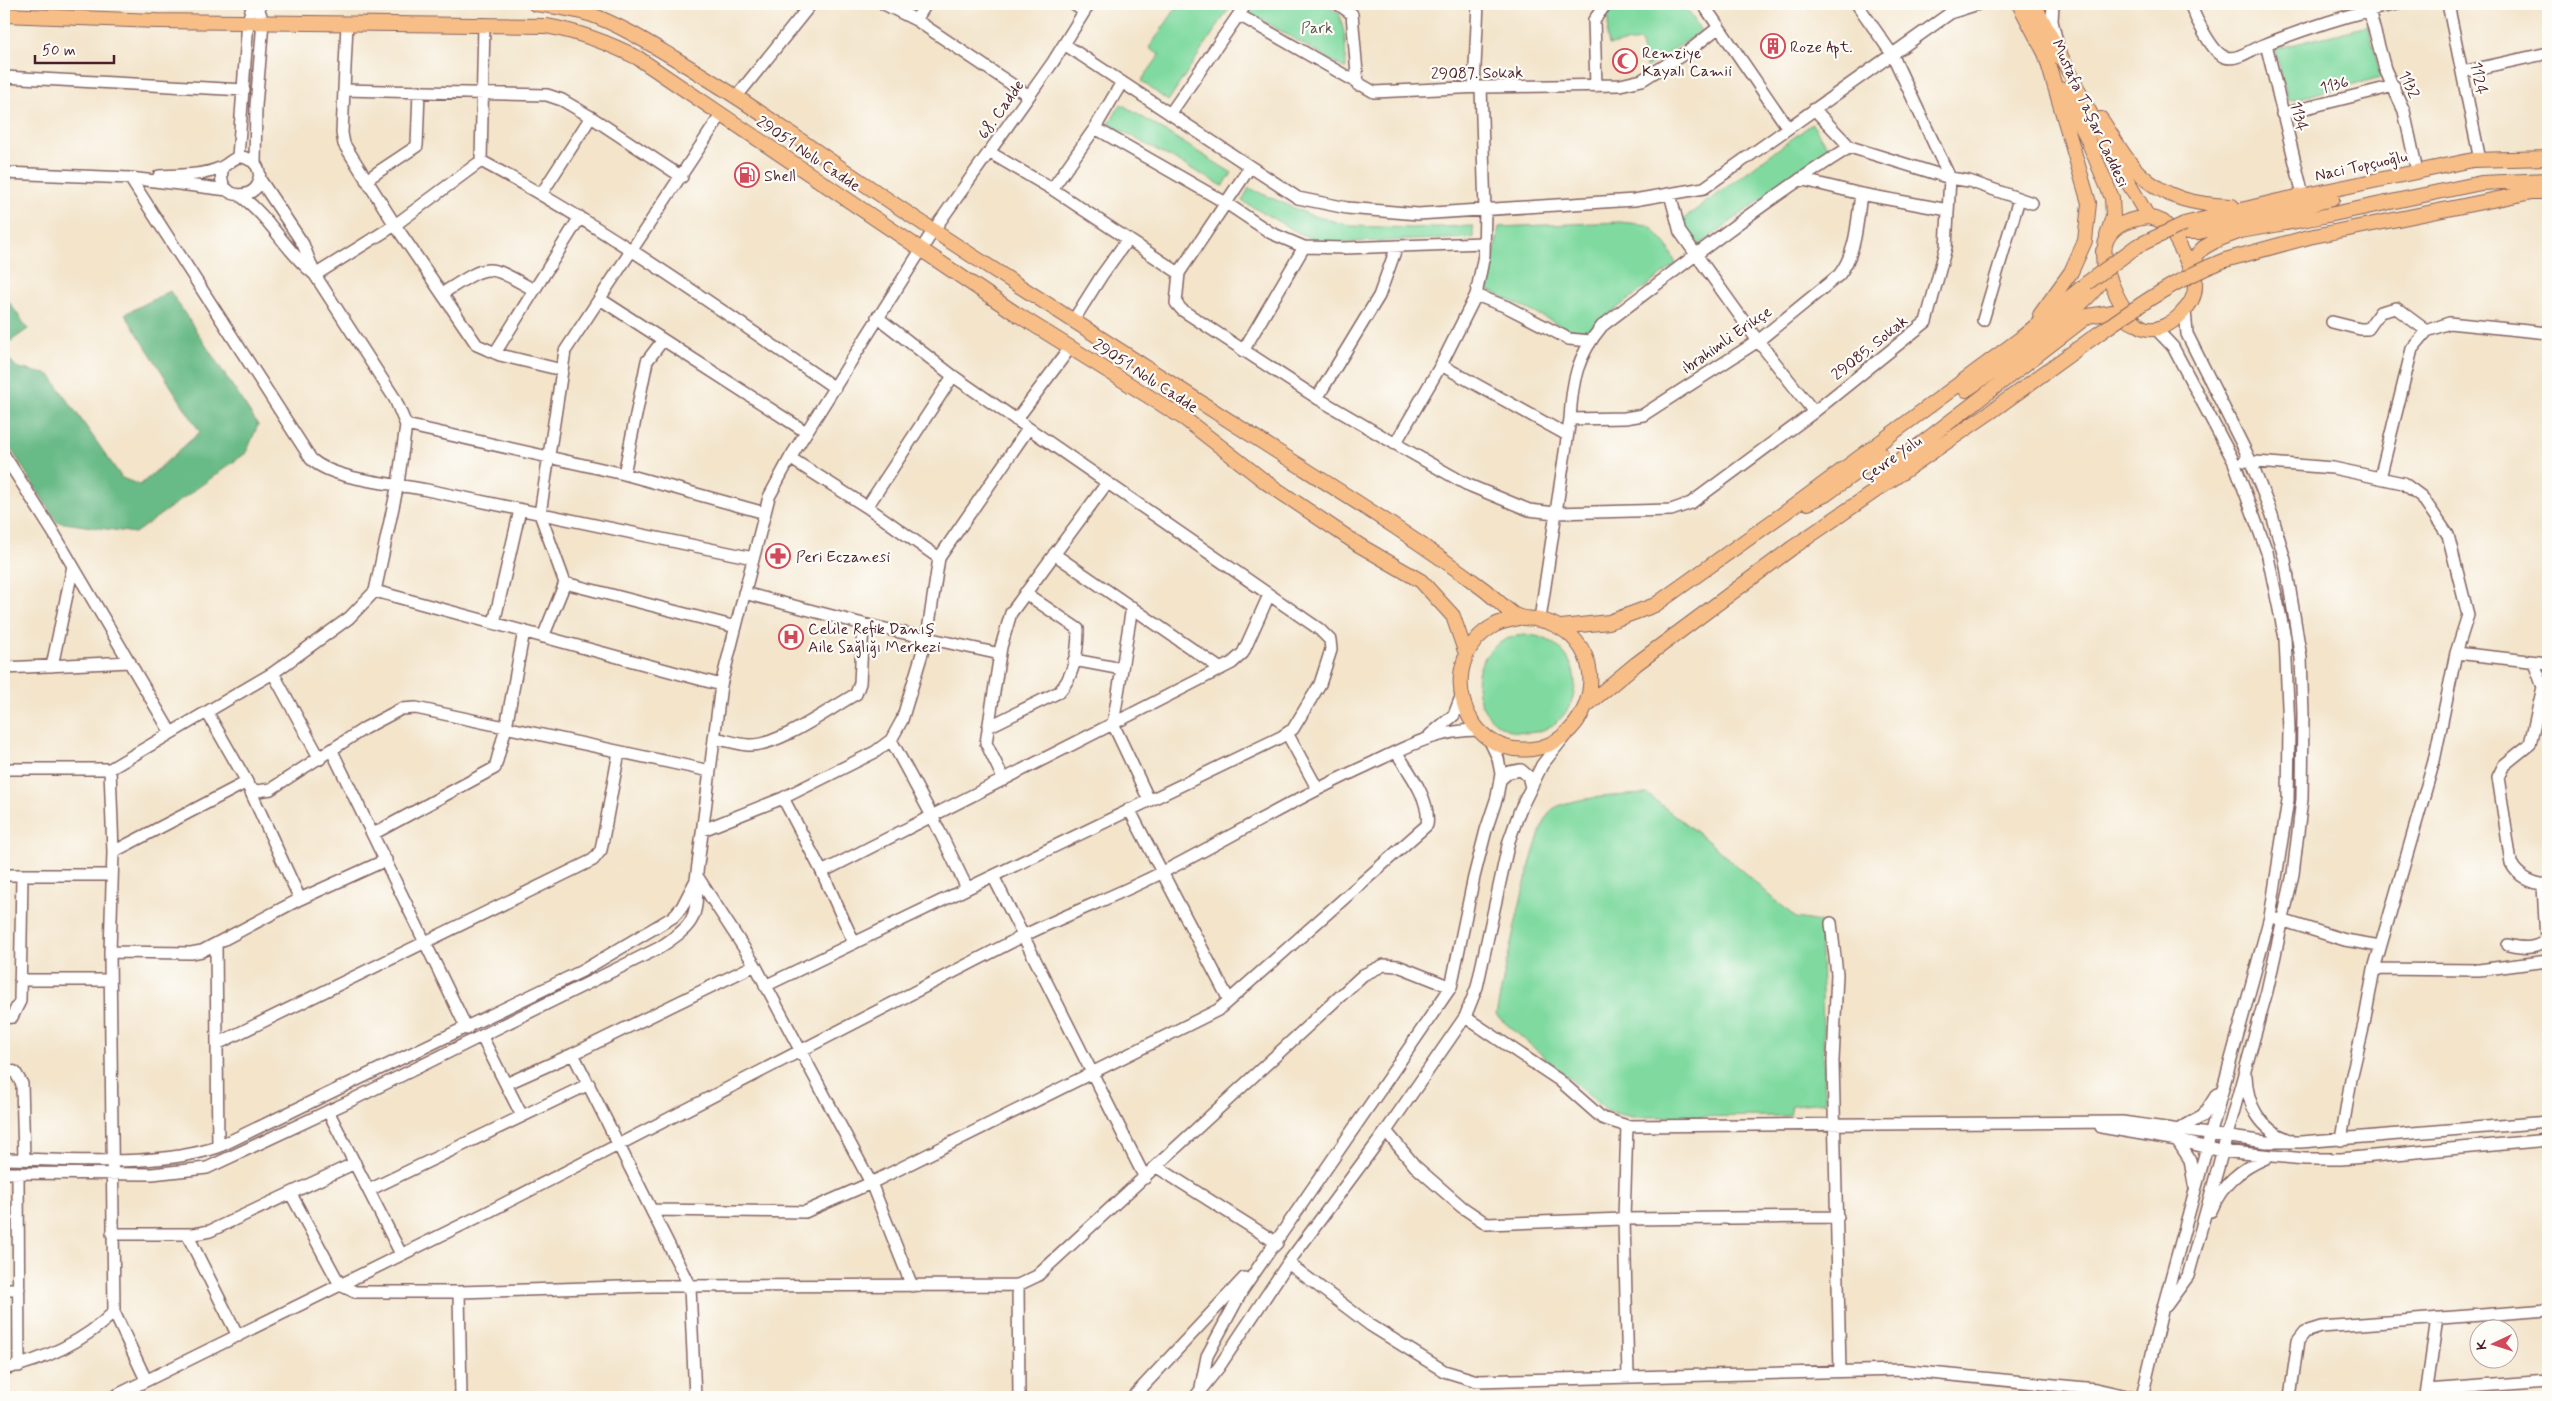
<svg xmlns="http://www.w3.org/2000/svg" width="2552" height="1401" font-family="Mynerve,sans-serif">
  <rect width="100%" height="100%" fill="#fdfcf7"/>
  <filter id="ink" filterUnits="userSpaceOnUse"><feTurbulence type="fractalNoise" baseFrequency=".02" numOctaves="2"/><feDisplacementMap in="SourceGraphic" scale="10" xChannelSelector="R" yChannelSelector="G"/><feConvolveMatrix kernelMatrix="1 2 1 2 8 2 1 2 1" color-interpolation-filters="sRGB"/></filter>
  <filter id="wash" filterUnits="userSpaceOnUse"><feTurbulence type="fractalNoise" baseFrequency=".0096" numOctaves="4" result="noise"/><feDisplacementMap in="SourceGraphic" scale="20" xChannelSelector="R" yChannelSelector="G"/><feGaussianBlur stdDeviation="1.12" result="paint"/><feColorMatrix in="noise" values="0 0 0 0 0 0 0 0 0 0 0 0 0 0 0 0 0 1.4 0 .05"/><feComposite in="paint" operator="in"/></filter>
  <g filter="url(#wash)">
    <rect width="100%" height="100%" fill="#f3e4ca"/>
    <path fill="#80daa0" stroke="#657c66" d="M1179,4H1232L1168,101L1141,81L1160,55L1149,48Z
      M1252,4H1323L1339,13L1345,36L1346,69L1248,12Z
      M1619,4H1684L1701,31L1647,67L1640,41L1609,45L1607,37L1609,11Z
      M2368,26L2381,77L2288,101L2275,49Z
      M1121,104L1232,173L1223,186L1109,124Z
      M1812,124L1829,149L1698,246L1682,220Z
      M1249,188L1310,215L1352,226L1411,228L1473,226V238L1321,243L1299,233L1242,201Z
      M1620,222L1649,225L1667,245L1676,264L1585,332L1568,329L1488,290L1499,227Z
      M1477 684a49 49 0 1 1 98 0a49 49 0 1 1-98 0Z
      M1647,794L1709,842L1796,918L1820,922L1825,1102L1792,1105L1790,1116L1632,1117L1607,1111L1496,1015C1503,983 1533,823 1553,809C1570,797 1625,795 1647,794Z"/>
    <path fill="#68ba86" stroke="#596c58" d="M170,291L258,425L246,453L135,533L57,522L4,438V354L18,368L50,375L122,478L140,485L200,432L125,314Z
      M4,295L28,329L4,346Z"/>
  </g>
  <g filter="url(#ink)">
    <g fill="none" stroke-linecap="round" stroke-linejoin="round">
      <defs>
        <path id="minor" d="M884,4L916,20L1029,96
          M1073,4L1084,11
          M1338,4L1352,14L1358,85
          M1703,4L1788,128
          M2053,4L2052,21L2057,42
          M2190,4C2195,17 2212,53 2225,57C2237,61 2250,50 2261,46C2301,30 2355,12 2397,4
          M2448,4L2480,160
          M2369,10L2385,69L2404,111L2417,171
          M1953,12L1978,4
          M1239,15L1374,92L1481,87L1620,85L1642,80L1690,50L1719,27
          M916,20L926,4
          M484,24L481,161C605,227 719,309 835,388
          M1064,44L1298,198L1347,208L1418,214L1634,200L1704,188L1949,14L1960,4
          M2266,44L2303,195
          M2462,72L2548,53
          M4,77L244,90
          M1596,86L1594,20L1606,4
          M1474,87L1478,4
          M344,90L547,95L562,100L591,117
          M737,96L811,4
          M1814,109L1850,147L1950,178L1969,181L2032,203
          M1170,114L1246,4
          M2282,114L2394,86
          M1095,128L1226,203L1271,233L1304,247L1344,248L1484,243
          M989,152L1052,189L1179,273L1250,167
          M238,157L248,21L253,4
          M481,161L395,225L477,345L500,355L562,370
          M255,164L256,106L263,22L257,4
          M4,173L130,178L228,190
          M159,176C179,175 202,176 220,168C231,164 236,151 250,160C255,162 258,167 259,172C266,202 212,204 223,167
          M130,178L311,459C335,481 394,483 427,490C535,513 644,535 753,558
          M1800,179L1861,194L1948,210
          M366,180L417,146L419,91
          M1052,189L1095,128L1122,82
          M542,193L591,117L682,177
          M1670,194L1680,232L1758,341L1814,412
          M239,195C270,216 285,251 314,274
          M1179,273L1176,303L1182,310L1317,398L1387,439L1466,484L1529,510L1555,513L1671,510L1691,503L1814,412L1926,322L1946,247L1950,178L1892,54L1857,4
          M315,275L395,225L344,144L342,133L347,24
          M443,293C490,263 486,263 534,290
          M1476,295L1507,307L1569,339L1590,341
          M600,299L806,432
          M1983,320L2019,199
          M1073,321L1102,275L1128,239
          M2332,322L2360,329H2368L2380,312L2396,308L2427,331
          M1243,351L1304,247
          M495,353L580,217
          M1441,365L1567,435
          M1317,398L1379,296L1397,246
          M1570,419L1625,418L1643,415L1758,341L1839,275C1857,252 1857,221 1861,194
          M1016,420L1070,348
          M406,425L624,474L765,513
          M1395,444L1441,365L1476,295L1484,255L1485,210L1481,87
          M4,455L53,532L171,733
          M790,458L867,507L939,558
          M2244,461L2333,468L2403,483L2422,497L2448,535L2468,615L2456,653L2434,761L2374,969L2364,1024L2351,1079L2341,1140
          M624,474L647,361L663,340
          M2380,478L2412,349L2427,331L2449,323L2548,333
          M867,507L953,376
          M1054,554L1221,669
          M565,583L736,627
          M375,591L721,685
          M744,593L863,624L1000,654
          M1132,607L1113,724L1149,800
          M1540,619L1570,419C1572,381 1577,356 1602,326C1683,265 1763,201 1850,147
          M494,623L520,510
          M543,637L565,583L540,514L565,351L721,115
          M2456,653L2548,663
          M1074,660L1122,669
          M2534,663L2543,687L2530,744L2504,765L2498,777L2511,863C2518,877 2533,884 2548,885
          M52,666L73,566
          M4,668L130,662
          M273,673L320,759
          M207,712L247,782
          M988,727L1059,692C1074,676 1078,650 1078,629L1025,593
          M1287,733L1317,788
          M1430,735L1454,715L1461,697
          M714,738C725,740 737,744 748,745C778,747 829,709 856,694L860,683L863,624
          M891,740L932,816L967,888
          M332,751L467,1029
          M4,769H110L273,673L349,618L375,591L398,484L406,425L395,399L315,275L303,244L259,178
          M110,769L113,852L110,952L114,1312L146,1380
          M1004,780L986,743L1001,647L1011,613L1107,483
          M1500,780L1509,772L1521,770L1528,776L1531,787
          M249,788L300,899
          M783,798L822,872L854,943
          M1129,809L1229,1000
          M703,830L783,798L875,752L891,740L902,720L927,637L939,558L1028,429
          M373,834L495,768L506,727L524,631
          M113,852L247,782L249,788L258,791L271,789L365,728L401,709L416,708L710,771
          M822,872L1232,663L1243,653L1269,595
          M4,875H112
          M697,876L755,965L871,1183L912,1286
          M993,876L1145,1178
          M2278,919L2345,940L2380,946
          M1831,923L1837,974L1833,1061L1840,1371
          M216,944L218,1147
          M2508,945C2521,948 2536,950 2546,940L2543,885
          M110,952L191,953L202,951L300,899L386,860
          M2374,969L2479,970L2548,961
          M20,980H110
          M765,986L1281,737L1293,729L1320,684L1331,650L1330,640L1319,629L953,376L877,317
          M1465,1017L1559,1080L1602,1118L1627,1126L2122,1122L2266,1142H2301L2548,1122
          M4,1018L12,1017L20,1001L22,875
          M482,1037L522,1116
          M217,1044L593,860L601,850L619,752
          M4,1070L15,1072L22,1084L24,1159
          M2246,1076C2247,1105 2260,1130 2290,1140
          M506,1084L573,1054
          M328,1111L401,1254
          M1627,1126L1624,1219L1628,1376
          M2101,1127L2177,1140L2221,1151L2305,1159H2341L2548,1140
          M2181,1128L2203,1116L2217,1094
          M1386,1131L1415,1166L1462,1207L1487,1224L1624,1219L1838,1217
          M2177,1140L2190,1160L2194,1184
          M4,1159C71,1159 155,1168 218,1147L582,971L673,917L682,907L696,880
          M1157,1167L1277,1243L1272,1248
          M4,1173L152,1174L207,1168L352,1100L659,948C691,926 699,921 696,880L721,685L769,497L790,458L933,231L1053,62L1089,4
          M18,1173L19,1366
          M369,1190L589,1084
          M291,1194L340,1285L355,1292H459L652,1286L1018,1285L1037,1276L1363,975L1384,965L1398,966L1451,987
          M652,1210L805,1212L871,1183L1218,1010L1427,825C1431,800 1409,772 1396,752
          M2211,1211C2222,1184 2240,1169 2266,1158
          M112,1234H194L210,1231L355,1163
          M187,1234L238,1336
          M1288,1263L1370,1325L1444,1371L1477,1381L1899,1370L2096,1389L2131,1397
          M1018,1285L1019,1397
          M4,1289H19
          M459,1292L461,1397
          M2166,1306L2188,1276L2267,991L2293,874L2302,799L2303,714L2301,658L2285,560L2272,515L2250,460L2187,334L2185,310
          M4,1369C44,1360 85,1341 114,1312
          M1201,1387L1207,1356L1242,1291L1451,987L1474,877L1486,830L1497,797L1501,774L1498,758L1489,739
          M2427,1390L2548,1381
          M2426,1396L2437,1318
          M113,1397L486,1213L1025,935C1070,913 1118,895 1163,872C1231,837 1297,797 1368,765C1406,747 1436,730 1479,730
          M695,1397L690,1287L573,1054L755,965
          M1133,1397L1244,1278
          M1195,1397L1219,1367L1288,1263L1386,1131L1465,1017L1477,987L1509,841L1520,810L1542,765L1564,737
          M2142,1397L2162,1311L2270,917L2288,800L2289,729L2285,638L2267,552L2234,462L2173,347L2155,328
          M2290,1397L2298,1341L2305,1332L2321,1327L2548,1310"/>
        <path id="major" d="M535,4C552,6 572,9 589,14C618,24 647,42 674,58C712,81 750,105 787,131C848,173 909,215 971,255C1073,321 1175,387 1278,452C1347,496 1417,539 1482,588C1493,596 1502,606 1513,614C1521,619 1526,618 1535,619C1550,621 1566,629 1576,641C1609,680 1581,743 1532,749C1461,758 1433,658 1495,625C1502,621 1511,620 1518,618
          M2019,4L2049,61
          M2034,4L2107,146L2148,217
          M4,15L156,21L546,26C580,32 607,42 638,58L1015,313L1185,419L1267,483L1359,545L1421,581L1453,616L1466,654
          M2063,89L2087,138L2112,198L2113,216L2107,236
          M2101,119C2113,136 2124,159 2139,173C2165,199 2197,205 2232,206
          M2148,217C2153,218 2159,220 2163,222C2174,231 2194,272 2195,287C2195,298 2189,306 2182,313C2174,322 2157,333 2144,328C2123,320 2096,260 2107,239C2115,223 2132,219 2148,217Z
          M2163,223L2175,232H2199L2332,199
          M2184,224L2278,201L2473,160L2548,158
          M2225,260L2309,237L2532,192H2548
          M2195,286L2196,256L2203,248L2217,240L2241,231L2319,217L2481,183L2548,180
          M2040,315L2071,272L2085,241L2089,203L2045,53
          M1966,390C1991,373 2096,302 2102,278C2105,270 2103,260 2103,251
          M1875,479L2088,316L2112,312L2135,324
          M1808,503L1825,495L1881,454
          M1561,627L1609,622L1655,605L1787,511L2020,339L2087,283
          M1588,704L1636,664L1792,548L1989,413L2098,334"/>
      </defs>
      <use href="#minor" stroke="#856463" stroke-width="14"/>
      <use href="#major" stroke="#856463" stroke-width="16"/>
      <use href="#minor" stroke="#fff" stroke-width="11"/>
      <use href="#major" stroke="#f7be87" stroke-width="14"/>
      <defs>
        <path id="major-bridge" d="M2087,283L2137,246L2184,224
          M2098,334C2139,305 2178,278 2225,260"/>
      </defs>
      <use href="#major-bridge" stroke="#856463" stroke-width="16" stroke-linecap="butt"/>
      <use href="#major-bridge" stroke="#f7be87" stroke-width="14"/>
    </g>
  </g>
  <defs>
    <symbol id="building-ring" viewBox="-11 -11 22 22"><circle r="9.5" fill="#fdfcf7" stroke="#d1495b" stroke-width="1.5"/><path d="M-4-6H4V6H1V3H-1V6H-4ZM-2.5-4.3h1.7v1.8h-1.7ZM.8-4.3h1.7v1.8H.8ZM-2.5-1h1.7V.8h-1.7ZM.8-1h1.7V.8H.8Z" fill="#d1495b"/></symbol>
    <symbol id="mosque-ring" viewBox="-11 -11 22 22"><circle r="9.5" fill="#fdfcf7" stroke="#d1495b" stroke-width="1.5"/><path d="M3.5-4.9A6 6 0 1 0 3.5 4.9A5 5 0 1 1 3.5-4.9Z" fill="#d1495b"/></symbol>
    <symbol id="fuel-ring" viewBox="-11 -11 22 22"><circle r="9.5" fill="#fdfcf7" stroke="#d1495b" stroke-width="1.5"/><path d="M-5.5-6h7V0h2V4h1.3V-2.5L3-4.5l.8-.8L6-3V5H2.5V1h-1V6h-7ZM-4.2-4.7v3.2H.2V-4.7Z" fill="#d1495b"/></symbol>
    <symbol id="pharmacy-ring" viewBox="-11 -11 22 22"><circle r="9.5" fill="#fdfcf7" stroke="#d1495b" stroke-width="1.5"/><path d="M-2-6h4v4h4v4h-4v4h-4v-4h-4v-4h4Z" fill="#d1495b"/></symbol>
    <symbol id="hospital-ring" viewBox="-11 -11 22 22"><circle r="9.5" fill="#fdfcf7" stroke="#d1495b" stroke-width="1.5"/><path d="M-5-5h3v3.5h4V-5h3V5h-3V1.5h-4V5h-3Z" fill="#d1495b"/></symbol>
  </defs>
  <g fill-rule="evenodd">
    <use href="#building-ring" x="1759" y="32" width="28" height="28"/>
    <use href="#mosque-ring" x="1611" y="47" width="28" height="28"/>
    <use href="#fuel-ring" x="733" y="161" width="28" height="28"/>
    <use href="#pharmacy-ring" x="764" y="542" width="28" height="28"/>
    <use href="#hospital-ring" x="777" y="623" width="28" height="28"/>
  </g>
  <g text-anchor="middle" stroke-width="4.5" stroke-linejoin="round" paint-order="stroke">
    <g font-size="16" fill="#5a574e" stroke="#fdfcf7">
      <text x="1317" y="33">Park</text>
    </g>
    <g font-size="16" fill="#4a1f2b" stroke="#fdfcf7" text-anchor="start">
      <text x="1790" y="52">Roze Apt.</text>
      <text x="1642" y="58">Remziye<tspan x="1642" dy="18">Kayalı Camii</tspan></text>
      <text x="764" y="181">Shell</text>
      <text x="796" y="562">Peri Eczanesi</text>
      <text x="808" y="634">Celile Refik Danış<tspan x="808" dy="18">Aile Sağlığı Merkezi</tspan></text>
    </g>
    <g font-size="16" fill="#4a1f2b" stroke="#fdfcf7">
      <text transform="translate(1477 72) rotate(-1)" y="6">29087. Sokak</text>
      <text transform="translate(2480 78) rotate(79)" y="6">1124</text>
      <text transform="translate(2334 84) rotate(-14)" y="6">1136</text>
      <text transform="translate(2410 84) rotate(66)" y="6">1132</text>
      <text transform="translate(1000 109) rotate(-55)" y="6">68. Cadde</text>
      <text transform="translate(2091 113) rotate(65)" y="6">Mustafa Taşar Caddesi</text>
      <text transform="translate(2300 116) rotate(76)" y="6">1134</text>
      <text transform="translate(809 153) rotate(34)" y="6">29051 Nolu Cadde</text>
      <text transform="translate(2361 165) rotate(-12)" y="6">Naci Topçuoğlu</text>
      <text transform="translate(1726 339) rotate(-35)" y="6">ibrahimli Erikçe</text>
      <text transform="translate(1869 347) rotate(-39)" y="6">29085. Sokak</text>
      <text transform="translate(1146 375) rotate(33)" y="6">29051 Nolu Cadde</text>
      <text transform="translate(1891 458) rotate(-35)" y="6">Çevre Yolu</text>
    </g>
  </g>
  <rect width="2552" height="1401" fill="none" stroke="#fdfcf7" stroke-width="20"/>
  <g transform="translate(2494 1344) rotate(266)"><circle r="24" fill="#fdfcf7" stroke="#b5a4a5"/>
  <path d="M0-4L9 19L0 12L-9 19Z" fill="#d1495b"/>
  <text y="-8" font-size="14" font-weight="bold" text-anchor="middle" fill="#4a1f2b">K</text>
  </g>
  <path d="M35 55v8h79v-8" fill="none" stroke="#4a1f2b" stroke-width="2.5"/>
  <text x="42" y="55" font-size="15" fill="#4a1f2b" stroke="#fdfcf7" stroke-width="4" paint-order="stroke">50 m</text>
</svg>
